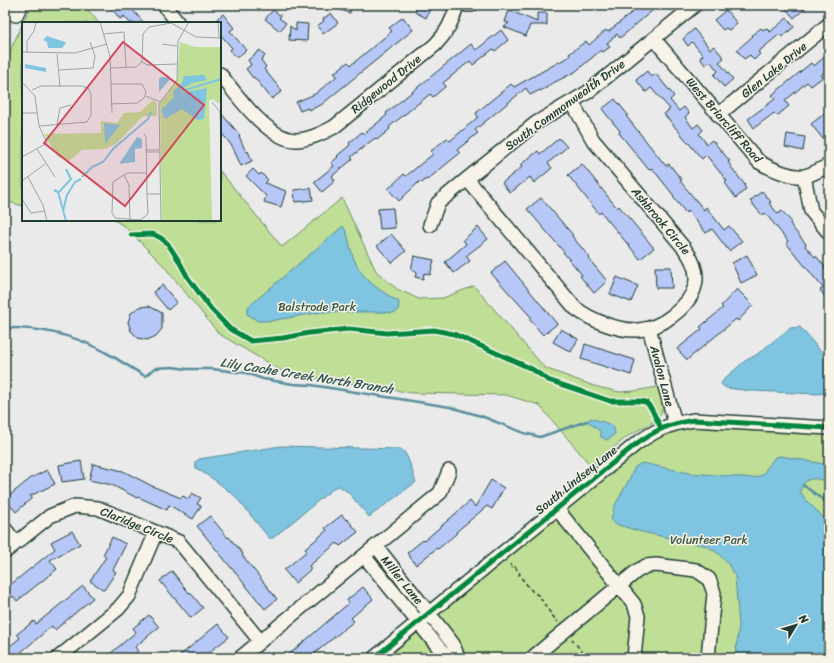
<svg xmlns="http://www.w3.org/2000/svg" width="834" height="663" font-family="Sriracha,sans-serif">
  <rect width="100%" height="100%" fill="#eaeaeb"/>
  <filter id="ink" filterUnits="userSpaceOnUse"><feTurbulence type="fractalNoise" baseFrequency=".025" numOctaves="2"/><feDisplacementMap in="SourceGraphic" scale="8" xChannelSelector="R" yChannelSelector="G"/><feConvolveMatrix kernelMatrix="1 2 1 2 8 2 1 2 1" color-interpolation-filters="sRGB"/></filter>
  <g filter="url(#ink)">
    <path fill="#bfde96" stroke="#6f8e65" d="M31,5H84L99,23H23V206L5,201V62Z
      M220,171L282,247L342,198L376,271L397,289L419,299L443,298L474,286L545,368L594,386L619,392L634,391L658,387C662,399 666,410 657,420L628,436L591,466L539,405L506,395L413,393L285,373L219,334L163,265L124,226L114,220H220Z
      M675,423L829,434V658H387L658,430Z"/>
    <path fill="#7fc4e0" stroke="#598e9b" d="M343,226C350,236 349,248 354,259C362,280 381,291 399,302L398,311L393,313L380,312H322L270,321H258L247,314L248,307Z
      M800,327L829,361V392L818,394L752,391L726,388L721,384L725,378L745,361L756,355L790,328Z
      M591,418L612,425L614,428L615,434L607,440L601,437L600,431L587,421Z
      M281,446L401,449C409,454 412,473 416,482L369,517L348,492L339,486L335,487L273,538H269L235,496L216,481L196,468L195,462L199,459Z
      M781,456L829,465V482C816,478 806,475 800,491L806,500L829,523V658H735L739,626L735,576L728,564L719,554L707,546L642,532L615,524L611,520L615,505L629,480L635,467L642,463L690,473L754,478L762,475L775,457Z"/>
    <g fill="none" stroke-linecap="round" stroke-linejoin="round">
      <path stroke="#598e9b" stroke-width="2.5" d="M5,328C35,327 70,334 97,348C114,356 129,367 145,376L156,368L172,367L187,369H212L246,373L263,379L293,384L311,385L450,407L481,416L524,433L540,437L587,421
        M803,485L829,504"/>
    </g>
    <path fill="#b7c7f7" stroke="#1f3d34" d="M109,5H138L132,9L144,23H130L124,16L120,19Z
      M329,5H352L350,13L329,7Z
      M418,5H429L428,8L430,9L426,18L415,12Z
      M641,5H659L620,38L617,34L607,43L610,47L603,52L601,50L575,72L547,86L548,87L540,91V90L530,95L526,88L475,130L478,133L457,150L460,153L427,180L426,179L422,183L420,181L399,201L388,189L404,174L406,176L433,154L431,151L447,138L450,141L478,117L476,113L511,84L514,87L570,56L569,54L586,41L589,45L606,30L608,32Z
      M791,5H809L794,18L786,9Z
      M273,10L281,16L279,18L286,23L280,31L265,19Z
      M509,10L537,22V13H547V25H530L526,36L504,27L509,23L505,22Z
      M726,10L737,23L729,30L726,28L723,30L714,20Z
      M331,13L338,23L323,34L317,26L324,21L323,19Z
      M223,14L234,28L230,31L246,50L237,58L230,50L232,48L220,34V23H212Z
      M403,17L413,30L321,105L309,110L308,108L300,111L296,102L315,94L337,76L334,73L348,62L351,65L392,31L389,28Z
      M787,18L794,27L782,37L780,34L758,52L760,54L754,60L750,55L744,59L737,50L753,36L752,35L761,28L763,30L766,28L770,32Z
      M296,23L308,24L307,41L289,40L290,26L296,31Z
      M694,29L710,49L714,46L724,58L719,62L733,79L724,87L714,75L718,71L710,61L705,65L700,58L703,55L692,42L688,46L683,39Z
      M501,30L508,40L495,51L493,49L473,65L470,61L443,83L446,86L433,97L430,94L389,127L390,129L377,140L375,138L351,157L353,159L332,176L335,181L322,192L314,182L334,166L331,163L338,157L337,156L350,145L349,143L362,132L364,134L387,115L386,113L471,44L476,50Z
      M260,50L265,56L261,60L266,67L264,69L282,91L272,99L254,77L253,78L246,69L251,65L248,60Z
      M829,53V69L821,75L823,77L811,86L807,82L785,101L789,106L777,116L774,113L754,128L748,119L775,99L772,95L811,63L814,66Z
      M647,71L651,77L656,74L674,96L670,100L679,111L684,107L689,113L685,117L693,128L698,124L703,130L699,134L707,144L712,140L730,161L728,162L731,166V167L745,185L744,186L746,189L736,198L725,183L727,181L706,155L702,159L664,114L670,109L651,88L646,92L636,80Z
      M615,99L628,115L626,116L666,166L669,164L682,180L680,181L704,210L706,207L724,230L729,226L742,241L729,251L712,229L706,233L688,211L686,213L673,197L674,196L652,168L649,170L619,133L620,131L602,109Z
      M220,112L240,135L239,136L246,152L248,151L252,161L241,166L232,146L220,131Z
      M824,114L829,120V126L826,128L829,134L823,139L811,124Z
      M787,134L805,137L803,151L785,147Z
      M559,138L567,147L548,163L552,168L534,183L530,177L510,193L502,183L522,167L520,165L538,151L540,154Z
      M582,164L617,208L619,206L654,248L640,259L601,212L599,214L568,175Z
      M253,169L259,175L261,173L268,180L265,183L286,191L281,207L264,202L266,196L246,176Z
      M311,188L313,200L295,202L294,190Z
      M762,191L771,202L769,203L778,214L782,211L791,221L790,223L792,227L806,244L805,246L815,257L816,256L825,267L824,268L829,274V302L820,290L823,288L786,243L788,241L765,213L762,215L750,201Z
      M541,198L573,235L572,236L590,258L589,259L607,281L594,293L580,276L582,275L563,252H564L527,209Z
      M393,208L395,228L380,229L378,209Z
      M478,227L488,239L466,256L470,261L454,273L445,262L466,244L463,240Z
      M391,234L406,251L392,263L377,246Z
      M747,255L757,275L741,283L732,263Z
      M414,256L434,260L430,275L424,273L423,279L415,277L417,272L411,270Z
      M505,261L557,324L543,335L529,319L531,317L491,273Z
      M655,267H671L672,288H656Z
      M617,277L638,286L631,302L610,294Z
      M162,285L177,302L168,310L153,292Z
      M737,289L753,305L738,321L736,319L687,360L677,349L702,329L700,327L723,308L721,306Z
      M149,306L162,313V329L156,336L147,340L138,338L131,331L128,322L131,313L139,307Z
      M561,329L578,339L571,352L553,342Z
      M585,344L635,360L631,375L581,359Z
      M81,461L84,479L62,482L59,465Z
      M93,464L123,471L152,486L181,498L183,496L188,499L192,493L201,498L197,504L201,506L193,519L169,505L167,510L138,497L137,498L112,485L89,480Z
      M47,470L55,484L30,496L32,498L16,512L5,499L31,478Z
      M491,480L504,488L492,509L487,506L456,532L457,533L438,549L437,548L416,565L407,553L423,540L424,541L470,501L475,507Z
      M342,515L346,520L347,519L358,532L340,546L337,543L309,566L311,569L295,583L284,570L307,551L305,549L327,530L325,528Z
      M210,516L228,538L229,537L243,554L242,555L277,599L265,609L197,526Z
      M72,531L80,544L50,560L57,569L17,601L13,596L5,603V589L55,549L51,542Z
      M112,537L126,544L113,570L116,572L104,590L90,581L106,557L103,555Z
      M172,571L189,593L190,592L203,608L191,618L160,581Z
      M83,586L93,598L55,630L52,626L20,653L24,658H5V650L20,638L17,634L34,621L36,624Z
      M363,587L373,599L351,618L354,621L309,658H285L349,603L347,600Z
      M149,615L159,627L135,647L138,651L131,658H105L136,632L133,628Z
      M218,624L229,637L212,650L203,658H177Z"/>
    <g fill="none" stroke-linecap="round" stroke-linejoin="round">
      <defs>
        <path id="minor" d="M164,5L178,23
          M467,5H471
          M5,10L16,15L21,5
          M654,39L759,162C771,169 792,178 805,176C813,174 822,169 829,165
          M220,74C236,94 268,140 296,140C308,140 323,133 334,127L435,45C447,33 453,21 457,5
          M718,115L829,24
          M804,176L811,211L829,233
          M467,179L575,308C591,320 617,331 638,330C651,329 662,324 672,316C697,297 705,275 684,248L593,140L572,102
          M430,225L438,203L467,179L536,123L588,92L695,5
          M649,328L675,423
          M557,509L634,604L638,616L634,658
          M5,529L16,543
          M376,546L453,644L458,658
          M5,552L50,516L75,506L98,508L179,542L260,641
          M364,556L443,653L454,658
          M58,658L118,609L129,596L156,532
          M240,658L440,493L449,471
          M374,658L636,444C657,429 669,424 694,420L829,428
          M532,658L637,571L646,566L656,565L696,570L709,579L714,593L708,658"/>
      </defs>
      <use href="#minor" stroke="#1f3d34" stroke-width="16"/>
      <path stroke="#1f3d34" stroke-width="1.5" stroke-dasharray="4 3" stroke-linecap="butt" d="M510,564L513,568L515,567L520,574L519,575L532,591L539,596L551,614L558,622
        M572,639L587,658"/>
      <use href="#minor" stroke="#f7f3e8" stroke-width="13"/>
      <defs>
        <path id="cycleway" d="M131,235L153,234L161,238L168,244L179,261L188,278L211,309L230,329L251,341L283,338L309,333L349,329L387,333L434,330L454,334L532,369L548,380L610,401H639L646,402L651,408L661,428
          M374,658L636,444C657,429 669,424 694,420L829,428"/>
      </defs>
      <use href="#cycleway" stroke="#f7f3e8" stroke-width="8"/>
      <use href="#cycleway" stroke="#00873e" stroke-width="5"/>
    </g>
  </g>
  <g text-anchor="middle" stroke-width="3" stroke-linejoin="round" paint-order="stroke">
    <g font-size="12" fill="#1f3d34" stroke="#f7f3e8">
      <text transform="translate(774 70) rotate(-39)" y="4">Glen Lake Drive</text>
      <text transform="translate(386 84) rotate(-39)" y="4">Ridgewood Drive</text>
      <text transform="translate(565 105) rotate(-36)" y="4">South Commonwealth Drive</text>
      <text transform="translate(724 120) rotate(49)" y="4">West Briarcliff Road</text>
      <text transform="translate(661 221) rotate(50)" y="4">Ashbrook Circle</text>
      <text transform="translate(662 376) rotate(75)" y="4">Avalon Lane</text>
      <text transform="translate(576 480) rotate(-39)" y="4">South Lindsey Lane</text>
      <text transform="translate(137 525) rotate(22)" y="4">Claridge Circle</text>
      <text transform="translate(402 580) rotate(51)" y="4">Miller Lane</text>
    </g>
    <g font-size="12" fill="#3f5d48" stroke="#f7f3e8">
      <text x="317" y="311">Balstrode Park</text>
      <text x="709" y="544">Volunteer Park</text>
    </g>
    <g font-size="13" font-style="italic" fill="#325856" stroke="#f7f3e8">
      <text transform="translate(307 375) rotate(9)" y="5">Lily Cache Creek North Branch</text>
    </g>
  </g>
  <g transform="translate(22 22)">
    <rect width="199" height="199" fill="#eaeaeb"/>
    <path d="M158,20L173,25H199V80L195,81L191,77L187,79L190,199H140L138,80L155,58ZM131,78L135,81V94H122L118,97L94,122L83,127L60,128L46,140L35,134L22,112L79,111V99L95,101L102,91L118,90Z" fill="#bfde96"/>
    <path d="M25,14L43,20L44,21L40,26H26L25,20L21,18ZM3,42L24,46V50L3,46ZM182,53L185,58L170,61L157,69L159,71L185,66L182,97L175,98L160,87L143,97L139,88L152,75L151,70L160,61L162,54ZM139,55L149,56L137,70V57ZM82,101L98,103L84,121H83ZM115,115L120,117V126L113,127V140L97,142Z" fill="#7fc4e0"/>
    <path fill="none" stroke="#7fc4e0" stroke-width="2" d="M157,70L199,57M60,155L70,145L81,140L91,127L126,97L129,90M32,168L36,170L44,199M37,170L49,157L44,147M41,189L45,173L53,160L59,157"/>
    <path fill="none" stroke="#99a5a2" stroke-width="1" d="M78,0L88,34L90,91M196,0L197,16M82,12L102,10L104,45M140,22L155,24M0,30L53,31L85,22M5,30V19L12,9L14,0M35,32L38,65M120,40L125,43L155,42M89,46L114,45L120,40L121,12L127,5L149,1L174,15L199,16M37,48L71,46L73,34L68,20M0,60L13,74L17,104L25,121L0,135M10,68L19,64H60L66,66L69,72V93L65,100L17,104M124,74L138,80M190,80L198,90L199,117M88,82L115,81L122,76L124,70L120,62H89M0,91H16M35,102L38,86L49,83M122,112L124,115L125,172L126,190L125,193L118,198L93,196L90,191L91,160L105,151H125M15,127L33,155M124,128H137M124,130H137M102,153L107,163L108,199M6,155L21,183L25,199M0,159L23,142M125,172H138M0,177L9,191L23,189M139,199L137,82L155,58L156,19L167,0"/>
    <path fill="#d1495b" fill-opacity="0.15" stroke="#d1495b" stroke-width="2" d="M101,20L182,83L103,184L22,121Z"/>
    <rect width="199" height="199" fill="none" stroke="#1f3d34" stroke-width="2"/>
  </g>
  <rect width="834" height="663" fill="none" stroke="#f7f3e8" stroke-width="20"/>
  <rect x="10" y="10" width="814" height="643" fill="none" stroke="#1f3d34" stroke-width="1.5" filter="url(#ink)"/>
  <g transform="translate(796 625) rotate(52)" stroke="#f7f3e8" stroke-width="3" paint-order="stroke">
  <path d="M0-3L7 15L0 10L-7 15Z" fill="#1f3d34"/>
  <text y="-6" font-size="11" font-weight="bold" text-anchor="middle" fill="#1f3d34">N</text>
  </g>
</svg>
